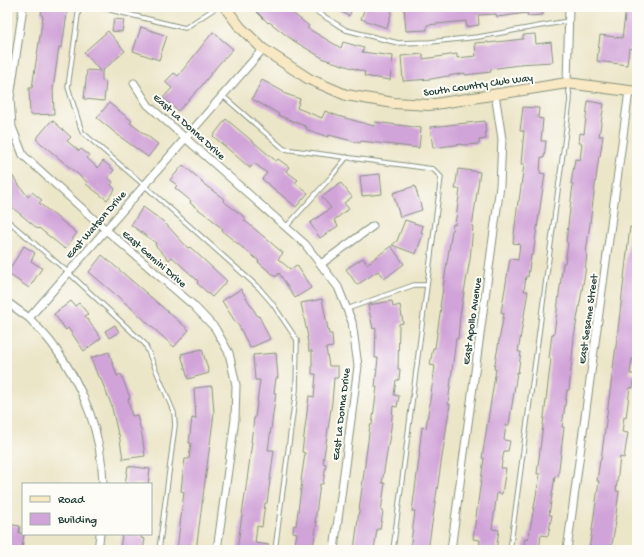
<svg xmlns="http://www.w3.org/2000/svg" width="644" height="557" font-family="'Gochi Hand',sans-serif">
  <rect width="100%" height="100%" fill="#fdfcf7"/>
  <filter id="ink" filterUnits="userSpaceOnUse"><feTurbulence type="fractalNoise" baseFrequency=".025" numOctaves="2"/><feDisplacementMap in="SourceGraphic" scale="8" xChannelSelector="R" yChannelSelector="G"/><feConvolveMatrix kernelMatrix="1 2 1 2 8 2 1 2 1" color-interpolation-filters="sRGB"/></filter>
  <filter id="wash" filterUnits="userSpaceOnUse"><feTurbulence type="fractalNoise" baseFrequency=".012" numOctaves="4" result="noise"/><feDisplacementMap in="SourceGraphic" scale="16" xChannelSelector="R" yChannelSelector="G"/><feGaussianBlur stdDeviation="0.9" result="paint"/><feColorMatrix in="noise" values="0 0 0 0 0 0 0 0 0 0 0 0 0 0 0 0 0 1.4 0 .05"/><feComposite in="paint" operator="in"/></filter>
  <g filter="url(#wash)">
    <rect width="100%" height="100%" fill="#ece6c9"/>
    <g id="blocks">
      <path fill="#d1a4d9" d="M42,7H68L62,47H59L53,89L54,114L30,115L29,88H32L43,16L41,15Z
        M252,7H285L309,26L307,28L341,48L343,42L364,48L362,52L393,56L390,80L364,76L365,72L324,59L294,41L269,22L268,23Z
        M332,7H353L349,16Z
        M365,7H393L387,28L361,19Z
        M404,7H542L543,15L528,16L527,13L497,17L496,14L478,15L479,25L466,27V21L427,25V30L406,31Z
        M626,9L637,10V36H635L633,49L629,48L627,65L597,61L600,35L622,38Z
        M114,19L124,20L122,32L112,31Z
        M141,27L167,36L159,60L133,51Z
        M108,31L125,51L102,71V81L106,82L104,101L84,99L87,70L100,71L84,52Z
        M213,32L233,49L218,65L199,89L178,111L163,98L172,88L165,82L174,73L178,76Z
        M535,34L536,44L551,42L553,62L519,64V65L490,69L491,72L465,75V73L431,79L403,81L401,56L423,54V59L457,54V58L476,56L475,43L488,42V43L523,39V35Z
        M262,80L284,92L283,93L300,99L297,108L322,118L325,111L338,116L374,126L375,122L421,128L419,148L361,141L360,143L329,135L328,137L306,129L307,127L278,115L279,114L252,99Z
        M588,101L604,104L599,136H603L600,156H599L586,253H587L585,273L574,337L569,390H567L562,427H564L558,477L555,476L549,515H552L548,536L541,535L539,550H523L525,539L528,540L540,474H537L551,359L549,358L552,334H554L563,263H565L568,243L566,242L573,184H571L575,159L580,160L582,143H579L580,133L584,134Z
        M109,103L132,121L130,123L158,144L148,157L119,136L97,118Z
        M523,107L539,108L538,118L543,119L541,141H546L544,158L541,157L540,173L545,174L533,255H531L528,277L526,276L524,291H528L518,352H521L518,373L517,372L509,425H506L504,440L510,441L508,451H504L501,468H506L502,494L497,493L492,529L499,530L496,550H479L480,540L473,539L484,458H482L496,369H494L504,313L501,312L510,259L518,260L520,244L513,243L518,201H519L524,164H521L524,131H520Z
        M226,119L276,161L278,159L289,167L286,171L298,180L295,183L308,193L296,207L262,179L267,173L254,163L250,168L213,136Z
        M52,120L71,137L67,141L79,151L81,149L89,155L87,158L98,168L103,161L114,170L108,178L113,182L111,185L115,189L107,200L86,184L87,182L36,139Z
        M485,121L486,139L479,140V144L462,145V144L433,148L430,127Z
        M183,165L202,181L201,182L224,199L223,201L246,218L244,220L283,253L278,259L290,269L297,265L311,288L295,298L279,273L276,277L258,262L259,261L222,231L223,229L214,222V221L190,203L191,201L175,188L177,185L170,180Z
        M458,169L480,172L472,227H473L470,259L460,315L458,339L456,338L448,404H450L428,550H410L415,511H412L420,452H419L422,427L426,428L435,366L430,365L433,348H435L441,307H440L453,224L455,225L460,189H455Z
        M11,174L28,197L32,192L42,200L39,203L77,233L65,249L39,228L38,229L7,203V177Z
        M380,174L382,194L362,196L360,176Z
        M341,183L352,197L344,203L349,209L334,220L338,226L320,238L310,223L331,208L322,197Z
        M415,186L422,210L400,217L393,193Z
        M143,207L164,222L188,248L190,247L227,281L212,297L197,283L198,281L172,257L169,260L155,245L156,243L131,225Z
        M405,220L423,226L421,233L423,234L416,254L392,245L397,241Z
        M630,227L637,228V346L635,360L632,359L630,374H635L633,388L630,387L626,418L624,417L622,432L628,433L624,458L620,457L616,491H619L615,522H616L611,550H589L599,481H597L600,460H601L617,338Z
        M24,246L35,253L31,261L42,268L29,288L7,273Z
        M391,246L404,264L384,279L378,271L357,285L346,269L363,258L367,264Z
        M102,255L189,330L174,347L129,306L89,272Z
        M241,289L258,317L259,316L270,339L250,348L237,322L236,323L222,301Z
        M322,299L329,334H332L333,347L326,348L329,366H338V378H334L332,402L323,463L326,464L323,484H320L315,522H317L313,547L295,544L297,533L293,532L294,525L296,526L302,481H301L305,453L302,452L309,396L314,397L316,374H312V351H309L307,337H308L301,303Z
        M71,301L75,306L79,303L88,314L85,316L101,338L84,351L68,328L66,330L54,314Z
        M392,301L393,307L400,305L403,323L399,324L398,369H400L399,380H396L394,395L399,396L397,407L393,406L391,428L382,483H385L381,511L383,512L380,529H377L374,550H354L370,425H372L377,387H375L378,358H375L376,328L373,329L368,305Z
        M115,325L119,332L109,338L105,331Z
        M202,349L209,373L188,379L181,354Z
        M109,352L117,376L121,374L130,398L128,399L132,416L137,415L142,435L145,456L123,459L119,434H118L111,404L100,377H98L91,358Z
        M276,353L278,378H276L274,393H276L268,450H274L267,503H265L262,527L257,526L255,543L269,545V550H237L247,480L252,442H251L254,418H255L260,380H255L253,355Z
        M212,386L214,413L196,550H177L184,492L181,491L183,472L185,459H189L191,443H189L192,418L196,419L194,388Z
        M128,466L150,469L148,484H125Z
        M7,524L20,526L19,533L24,534L22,548H17V550H7Z
        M122,534H142L141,538L145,539L143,550H120Z"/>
    </g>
  </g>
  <g filter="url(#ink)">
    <use href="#blocks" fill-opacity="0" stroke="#86927e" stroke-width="1"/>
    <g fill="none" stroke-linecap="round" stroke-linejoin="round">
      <defs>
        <path id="lane" d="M79,7L68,87L82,132L145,186L259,288L272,303L297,340L296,390L275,550
          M98,7L185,28L217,7
          M309,7L346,30L398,43L430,42L478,37L568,21
          M223,96L284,149L433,169L441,177L393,550
          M7,220L69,273L145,344L174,413L175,425L159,550
          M286,227L331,177L347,157
          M347,309L414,285H427
          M510,550L570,100L568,84"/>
        <path id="street" d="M23,7L10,98L12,127L23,155L106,230L193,305L215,328L229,353L236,385L235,419L217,550
          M134,83L148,105L305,244L338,287L352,322L358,366L334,550
          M567,83L569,7
          M321,264L373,226
          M7,302L29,318
          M103,484C102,435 84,387 55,348C48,337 38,328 29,318L263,49
          M98,550L100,534
          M451,550L500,186L502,139L495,94
          M567,550L629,91"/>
        <path id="secondary" d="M225,7L240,27L263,49L309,79L346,95L394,103L429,105L567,83L637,92"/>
      </defs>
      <use href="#lane" stroke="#86927e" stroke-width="5.5"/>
      <use href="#street" stroke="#86927e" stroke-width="9"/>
      <use href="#secondary" stroke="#86927e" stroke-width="12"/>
      <path stroke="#86927e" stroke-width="1.5" stroke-dasharray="3 3" stroke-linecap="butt" d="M636,550L637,544"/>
      <use href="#lane" stroke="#fff" stroke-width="3.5"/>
      <use href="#street" stroke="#fff" stroke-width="7"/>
      <use href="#secondary" stroke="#f8e8c3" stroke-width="10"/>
    </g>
  </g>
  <g text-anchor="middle" stroke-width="4" stroke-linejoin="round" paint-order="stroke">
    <g font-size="11" fill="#1f3d34" stroke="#fdfcf7">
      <text transform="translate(478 84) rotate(-8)" y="4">South Country Club Way</text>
      <text transform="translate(190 126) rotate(42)" y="4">East La Donna Drive</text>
      <text transform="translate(95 224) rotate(-49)" y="4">East Watson Drive</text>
      <text transform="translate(155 258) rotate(41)" y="4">East Gemini Drive</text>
      <text transform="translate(587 319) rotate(-82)" y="4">East Sesame Street</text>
      <text transform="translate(471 321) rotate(-82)" y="4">East Apollo Avenue</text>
      <text transform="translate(340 414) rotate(-83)" y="4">East La Donna Drive</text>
    </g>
  </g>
  <rect width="644" height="557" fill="none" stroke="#fdfcf7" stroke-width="24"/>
  <rect x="22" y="483" width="130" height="52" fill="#fdfcf7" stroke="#a4b0a9"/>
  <rect x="30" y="496" width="20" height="6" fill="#f8e8c3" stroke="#a4b0a9"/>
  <text x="58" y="503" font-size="12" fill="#1f3d34">Road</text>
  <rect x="30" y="513" width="20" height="12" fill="#d1a4d9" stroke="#a4b0a9"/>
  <text x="58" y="523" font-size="12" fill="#1f3d34">Building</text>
</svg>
